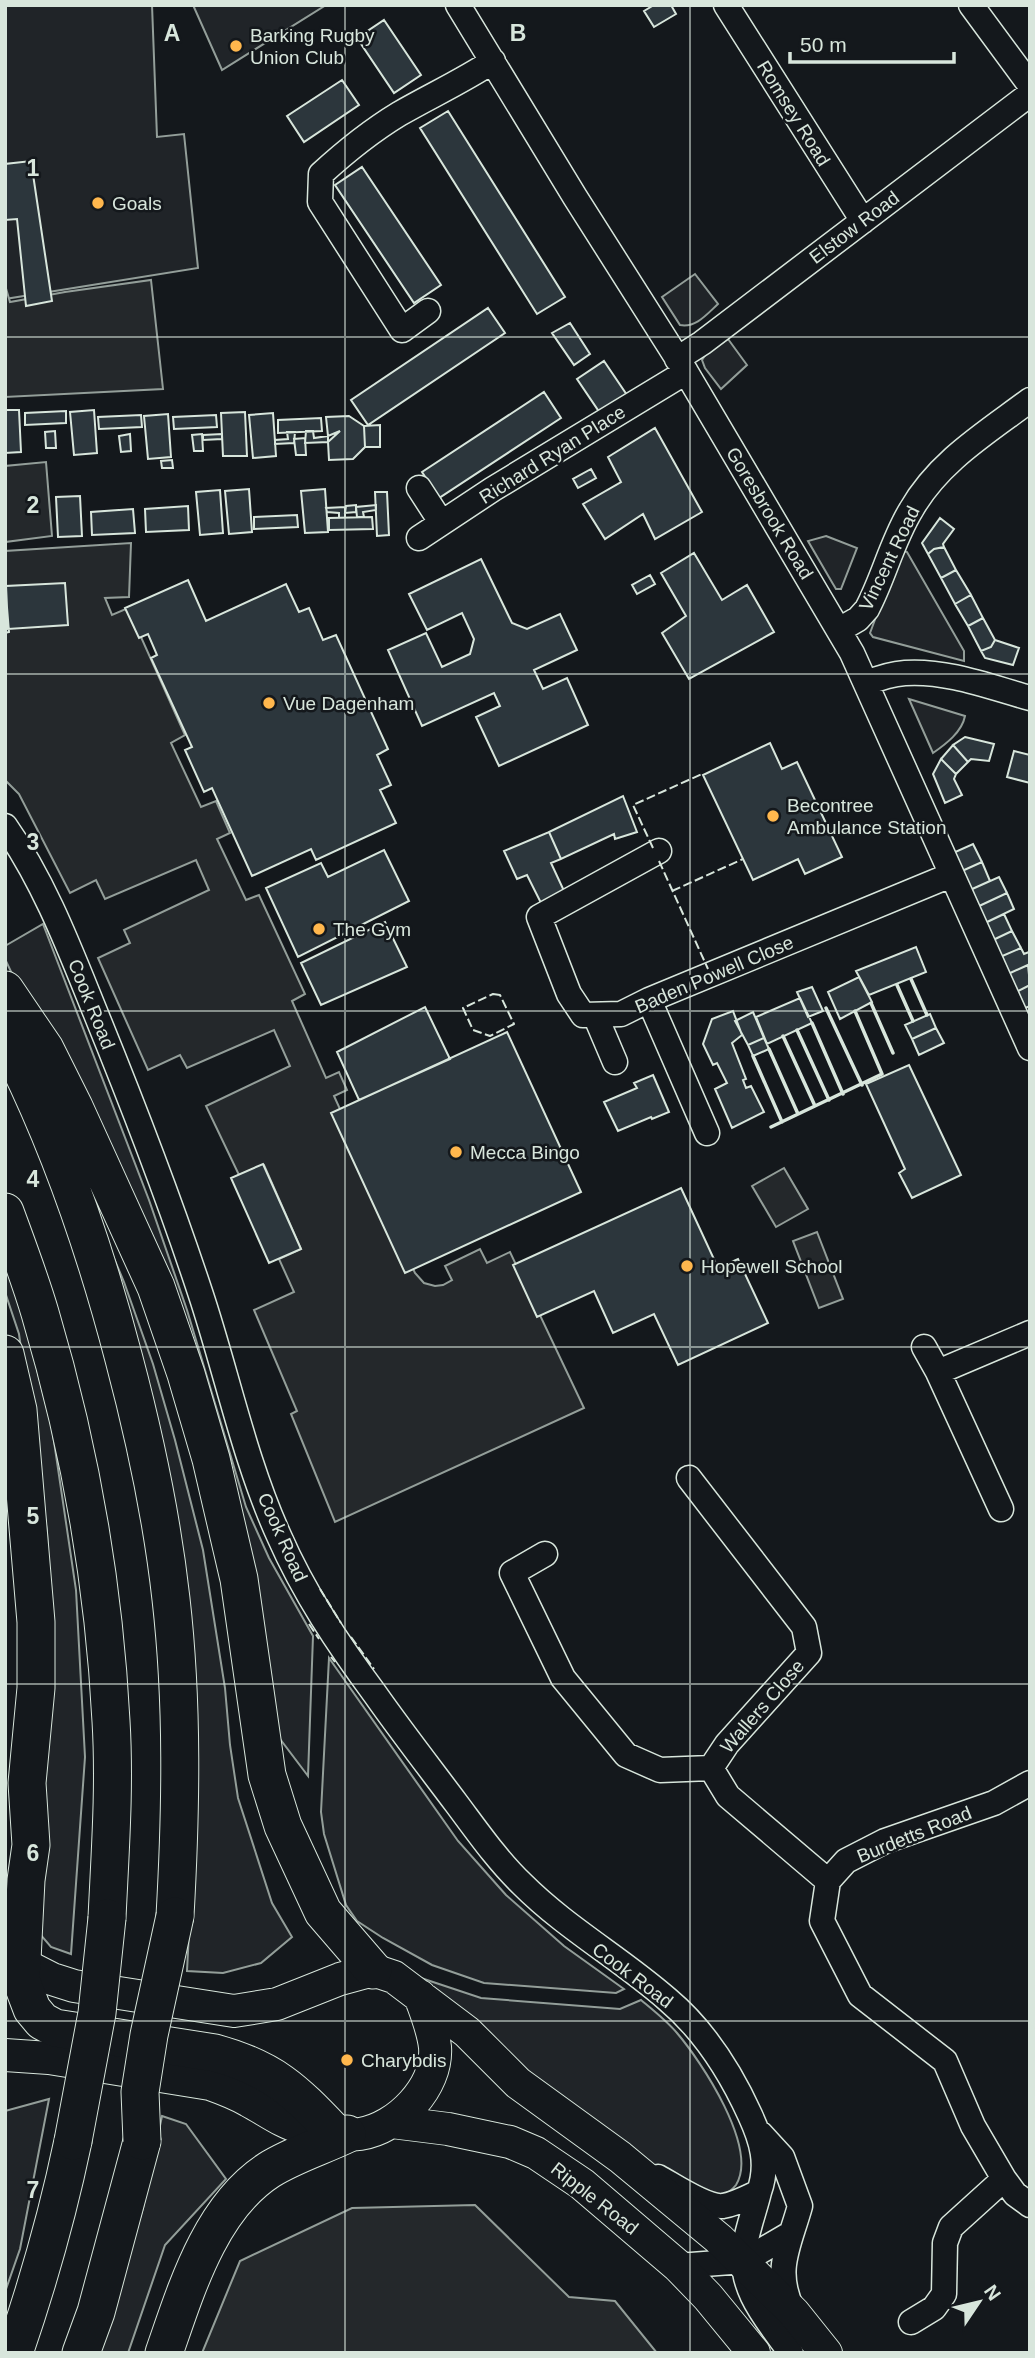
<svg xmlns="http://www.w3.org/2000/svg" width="1035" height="2358" font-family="Arial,sans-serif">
  <rect width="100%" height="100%" fill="#14181c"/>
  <path fill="#202428" stroke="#939e99" stroke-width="2" d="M5,5H152L157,137L184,134L198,268L5,299Z
    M193,5H326L222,70Z
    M695,274L718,304C707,314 696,328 680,325L662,297Z
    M728,339L747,365L721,389L705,368L702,360L706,354Z
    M826,536L857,548L841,589H836L833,584L808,541Z
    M901,550L907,552L964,651V661L873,637L870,633Z
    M909,699L965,716C962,732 946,744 933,753Z
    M43,924L149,1200L187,1310L246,1507L269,1558L313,1636L308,1776L268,1723L128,1218L5,959V946Z
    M85,1190L124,1282L153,1364L175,1440L203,1550L225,1688L230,1745L238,1798L272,1903L292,1937L261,1963L223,1973L187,1971L195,1815Z
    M5,1263L26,1326L52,1428L76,1590L85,1757L71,1954L51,1947L39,1933L51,1617L47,1532L19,1334L5,1292Z
    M329,1658L458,1841L506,1895L564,1946L624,1989L616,1993L484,1983L432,1965L383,1938L357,1921L346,1905L324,1834L321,1812Z
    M421,1978L481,1998L620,2009L641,2000C653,2010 667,2021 677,2033C701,2061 759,2148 736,2185C731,2192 722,2196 714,2200L619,2150Z
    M49,2099L20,2249L5,2292V2111Z
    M162,2116L186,2124L226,2179L165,2245L128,2353H100L143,2208Z"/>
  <path fill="#24282b" stroke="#939e99" stroke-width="2" d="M151,280L163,389L5,397V285L10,302L65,292Z
    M46,462L52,536L5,542V466Z
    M131,543L129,597L105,598L112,615L128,608L185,735L171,743L201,807L216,801L230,833L217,839L246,900L259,895L305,994L292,1001L326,1078L339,1072L347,1090L334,1096L415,1273L424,1283L435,1286L443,1285L452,1280L445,1266L480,1249L487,1263L510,1252L584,1408L335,1522L291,1414L297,1411L254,1310L294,1292L279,1259L301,1249L264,1165L239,1175L206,1106L290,1066L274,1030L187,1068L180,1055L148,1070L98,958L130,943L124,930L209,890L196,860L105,899L96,880L70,893L19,794L5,780V551Z
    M784,1168L808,1209L776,1227L752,1186Z
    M817,1232L843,1299L819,1308L793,1241Z
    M475,2205L569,2297L615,2301L657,2353H202L240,2261L352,2208Z"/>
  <path fill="#2c363c" stroke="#d8e6dc" stroke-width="2" d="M654,5H671L676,14L654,27L644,11Z
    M384,20L421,75L394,93L357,38Z
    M342,80L359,105L304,142L287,116Z
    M448,111L565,297L537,314L420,128Z
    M31,161L52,301L26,306L17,219L5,220V164Z
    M362,167L441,285L414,303L335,185Z
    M488,308L505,333L368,425L351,400Z
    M570,323L590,354L574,365L552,333Z
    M604,361L629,398L602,416L577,379Z
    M544,392L561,418L439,498L422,472Z
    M5,410H19L21,452L5,453Z
    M94,410L97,453L74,455L70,412Z
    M66,411V423L25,425V413Z
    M245,412L247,456H223L221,413Z
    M273,413L276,456L253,458L249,415Z
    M168,414L171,457L148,459L144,416Z
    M141,415L142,427L99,429L98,417Z
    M216,415L217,427L174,429L173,417Z
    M349,416L364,426L365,447L353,459L329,460L328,442L340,431L328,436L326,417Z
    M321,418L322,431L278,433V420Z
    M380,425V447H365L364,426Z
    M655,428L702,512L655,539L643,514L605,539L583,504L621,482L608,457Z
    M55,431L56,448H46L45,432Z
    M306,431H313L314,438L328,436V442L305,443Z
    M287,432H295L294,443L275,444V440L288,439Z
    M130,434L131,451L121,452L119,436Z
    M202,434L203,451H194L192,435Z
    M222,434V439L203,440V435Z
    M305,438L306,455H296L294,439Z
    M172,460L173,468H162L161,461Z
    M591,469L596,478L578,488L573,479Z
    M249,489L252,532L229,534L225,491Z
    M325,489L328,532L305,533L301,491Z
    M220,490L223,533L200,535L196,492Z
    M375,492H387L389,535L377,536Z
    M80,496L82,536L58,537L56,497Z
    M356,505V512L345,513L346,506Z
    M376,505V510L363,512L364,517H357L356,507Z
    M188,506L189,530L146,532L145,509Z
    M345,507V518H339V513L327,512L326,508Z
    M133,509L135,533L92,535L91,512Z
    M297,515L298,527L254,529V517Z
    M372,517L373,529L329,530V518Z
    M940,518L954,529L943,544L944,547L934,549L928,554L922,543Z
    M944,547L956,570L941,578L928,554L934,549Z
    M694,553L722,600L747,585L774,632L689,679L662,633L686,616L661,573Z
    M481,559L512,623L527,629L560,614L577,650L534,670L543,689L567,678L588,725L499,766L476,717L500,706L494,693L422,726L388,650L426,633L442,667L470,654L474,639L462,613L427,630L409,594Z
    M956,570L971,595L955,604L941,578Z
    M650,575L655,584L637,594L632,585Z
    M188,580L206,621L286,584L299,612L309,608L323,640L336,635L388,749L377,755L391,785L380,790L396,823L316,860L311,849L252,876L212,788L204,792L185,750L192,747L151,658L157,655L148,634L139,638L125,608Z
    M5,583L9,632L5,633Z
    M65,583L68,625L8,629L6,586Z
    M971,595L983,618L968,626L955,604Z
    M983,618L995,640L991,647L981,651L968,626Z
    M995,640L1019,648L1013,665L985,658L981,651L991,647Z
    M965,737L994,744L989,761L971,759L968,762L953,745Z
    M770,743L782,769L797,762L842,857L805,874L798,859L753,880L703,775Z
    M953,745L968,762L956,774L941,759Z
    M1014,751L1030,755V783L1007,777Z
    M941,759L956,774L954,779L962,795L945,803L933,774Z
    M623,796L637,832L615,839L614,834L561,859L549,832Z
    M549,832L561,859L551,863L565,893L542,905L527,875L517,879L504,851Z
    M973,844L982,862L962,871L953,853Z
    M384,850L409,901L298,957L266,888L321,863L328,877Z
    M982,862L990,881L970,890L962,871Z
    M999,877L1007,893L977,907L970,890Z
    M1007,893L1014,909L985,923L977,907Z
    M1004,914L1012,931L993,940L985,923Z
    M385,922L407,967L321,1005L301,963Z
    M1012,931L1021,948L1000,957L993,940Z
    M916,947L926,972L869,995L856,971Z
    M1021,948L1024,954L1029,952L1030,964L1008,974L1000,957Z
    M1028,965L1030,985L1016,992L1008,974Z
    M859,977L872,1002L840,1019L828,992Z
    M1030,985V1006L1023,1009L1016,992Z
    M812,987L823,1011L808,1017L797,992Z
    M800,998L812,1023L767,1044L756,1017Z
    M425,1007L450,1059L359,1100L337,1052Z
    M733,1011L742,1035L732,1043L746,1079L743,1080L746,1088L751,1086L764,1112L732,1128L715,1089L727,1083L717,1063L713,1065L703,1044L712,1019Z
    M753,1012L764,1038L748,1045L735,1021Z
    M930,1014L936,1028L912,1039L905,1025Z
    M936,1028L944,1043L919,1055L912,1039Z
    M507,1032L581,1192L405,1273L331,1113Z
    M764,1038L769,1049L753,1056L748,1045Z
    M909,1065L961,1175L912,1198L899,1173L905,1169L866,1084Z
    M653,1075L669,1112L652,1119L651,1117L618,1131L604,1102L637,1088L634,1083Z
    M263,1164L301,1249L269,1263L231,1178Z
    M681,1188L718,1268L738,1259L768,1323L678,1365L654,1314L613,1333L594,1291L537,1317L513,1265Z"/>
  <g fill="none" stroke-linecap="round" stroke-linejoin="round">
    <defs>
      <path id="minor" d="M458,5L575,197L686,372L852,653L1030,1048
        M726,5L863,221
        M971,5L1030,85
        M428,311L402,330L320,202L321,174C345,152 371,131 399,114C430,96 463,81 493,61
        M677,359L702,343L1030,94
        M419,488L441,522
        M419,538L493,489L686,372
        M839,630L858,619L867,609C884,577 892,541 911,510C938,462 986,433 1030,400
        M867,683C879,678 891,674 905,673C946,670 990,687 1030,698
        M5,826C45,883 70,950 96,1014C133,1105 169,1198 200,1292C227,1373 244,1459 279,1536C304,1593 338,1644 375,1694C401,1731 429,1767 456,1803C477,1831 497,1860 522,1884C566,1928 620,1958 667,1999C704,2030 730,2071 750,2115C762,2141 769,2164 759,2192C748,2197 736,2204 723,2206C706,2208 673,2185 658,2177
        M659,851L539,917L569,994L583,1015L621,1014L649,1000L951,875
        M649,1000L707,1133
        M595,1015L615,1062
        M924,1347L938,1372
        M689,1478L804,1627L809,1653L727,1744L711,1768L728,1796L828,1881
        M1001,1509L938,1372L1030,1333
        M545,1554L512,1573L563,1678L626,1755L660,1770L711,1768
        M1030,1783L994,1803L885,1841L846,1861L828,1881L822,1921L860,1995L945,2061L973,2126L1004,2179L1015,2194L1030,2205
        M760,2133L782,2157L800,2206C789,2246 773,2270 793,2311
        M759,2192C755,2209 748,2227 745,2245C737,2288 768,2321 791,2353
        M678,2266L744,2261L790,2234
        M911,2322L934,2308L944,2294L945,2243L951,2227L1004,2179"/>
      <path id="major" d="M5,1955L52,1979L74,1986L234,2011L277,2004L340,1979L373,1970L394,1977L467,2032L518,2083L620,2157L719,2239L794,2313L826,2353
        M5,2055L49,2058L210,2084C224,2089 237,2094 249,2101C266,2110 283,2123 302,2128C315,2132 347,2136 360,2134C398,2128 438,2087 435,2047C433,2029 426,2013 420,1996
        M392,2122L448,2129L510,2142L536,2153L582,2184L678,2266L708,2297L754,2353"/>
      <path id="highway" d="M5,990L45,1049L74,1107L156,1287L186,1374L211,1459L239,1579L267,1775L283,1826L323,1912L373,1970
        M5,1037C58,1139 95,1248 124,1359C145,1438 162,1518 171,1599C183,1704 181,1810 175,1916
        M5,1212C17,1245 30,1279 40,1313C79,1444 104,1584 111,1721C115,1787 110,1853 107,1918
        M5,1354L18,1410L36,1622V1688L27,1783L31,1845L26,1880L21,1980L32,2009L42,2021L55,2028L215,2053C273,2069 294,2090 334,2132
        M14,2353C38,2283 58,2213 73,2141
        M81,2353L96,2312L142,2141
        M164,2353C186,2290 210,2208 269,2170C293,2155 322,2146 347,2134"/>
    </defs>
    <use href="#minor" stroke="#d8e6dc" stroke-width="27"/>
    <use href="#major" stroke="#d8e6dc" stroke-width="34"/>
    <use href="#highway" stroke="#d8e6dc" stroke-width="39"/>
    <use href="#minor" stroke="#14181c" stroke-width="24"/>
    <use href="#major" stroke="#14181c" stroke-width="32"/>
    <use href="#highway" stroke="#14181c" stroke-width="37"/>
    <defs>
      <path id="highway-bridge" d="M73,2141L97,2013L107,1918
        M142,2141L140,2092L149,2035L175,1916"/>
    </defs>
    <use href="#highway-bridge" stroke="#d8e6dc" stroke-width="39" stroke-linecap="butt"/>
    <use href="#highway-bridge" stroke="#14181c" stroke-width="37"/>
    <path stroke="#d8e6dc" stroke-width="2" stroke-dasharray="9 3.5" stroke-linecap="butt" d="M653,848L633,805L702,774
      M659,861L708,969
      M672,891L743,859
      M493,994L500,995L514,1024L490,1036L473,1030L463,1008Z
      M320,1589L341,1623
      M309,1624L319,1639
      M351,1637L374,1669
      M331,1657L335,1662"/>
    <path stroke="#d8e6dc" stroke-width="3.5" d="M911,979L927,1015
      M897,985L913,1021
      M871,1003L893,1053
      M826,1008L862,1085
      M812,1023L843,1094
      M797,1030L829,1100
      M783,1036L815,1106
      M769,1049L798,1114
      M753,1056L782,1122
      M771,1127L882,1074L855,1011"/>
  </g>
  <path fill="none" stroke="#d8e6dc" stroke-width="2" stroke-opacity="0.55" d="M345,5V2353M690,5V2353M5,337H1030M5,674H1030M5,1011H1030M5,1347H1030M5,1684H1030M5,2021H1030"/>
  <g fill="#ffb74d" stroke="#14181c" stroke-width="2.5">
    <circle cx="236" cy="46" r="7"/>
    <circle cx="98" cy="203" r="7"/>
    <circle cx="269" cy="703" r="7"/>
    <circle cx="773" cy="816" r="7"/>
    <circle cx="319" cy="929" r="7"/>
    <circle cx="456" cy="1152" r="7"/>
    <circle cx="687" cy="1266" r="7"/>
    <circle cx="347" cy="2060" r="7"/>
  </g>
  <g text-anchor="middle" stroke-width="5" stroke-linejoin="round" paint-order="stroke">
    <g font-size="19" fill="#d8e6dc" stroke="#14181c" text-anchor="start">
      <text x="250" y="42">Barking Rugby<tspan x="250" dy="22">Union Club</tspan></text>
      <text x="112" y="210">Goals</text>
      <text x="283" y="710">Vue Dagenham</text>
      <text x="787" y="812">Becontree<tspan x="787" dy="22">Ambulance Station</tspan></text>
      <text x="333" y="936">The Gym</text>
      <text x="470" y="1159">Mecca Bingo</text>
      <text x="701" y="1273">Hopewell School</text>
      <text x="361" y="2067">Charybdis</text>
    </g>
    <g font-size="19" fill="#d8e6dc" stroke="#14181c">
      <text transform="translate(794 113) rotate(58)" y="7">Romsey Road</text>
      <text transform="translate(854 227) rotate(-37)" y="7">Elstow Road</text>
      <text transform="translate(552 454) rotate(-32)" y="7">Richard Ryan Place</text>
      <text transform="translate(770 513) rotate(59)" y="7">Goresbrook Road</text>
      <text transform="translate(889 558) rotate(-64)" y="7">Vincent Road</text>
      <text transform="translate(714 974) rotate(-23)" y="7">Baden Powell Close</text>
      <text transform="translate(92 1004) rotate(68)" y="7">Cook Road</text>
      <text transform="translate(283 1537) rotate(66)" y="7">Cook Road</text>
      <text transform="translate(762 1706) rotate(-49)" y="7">Wallers Close</text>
      <text transform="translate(914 1834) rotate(-22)" y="7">Burdetts Road</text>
      <text transform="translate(633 1975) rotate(37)" y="7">Cook Road</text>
      <text transform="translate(595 2198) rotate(38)" y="7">Ripple Road</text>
    </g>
  </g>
  <g font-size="23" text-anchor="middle" font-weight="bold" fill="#d8e6dc" stroke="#14181c" stroke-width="5" stroke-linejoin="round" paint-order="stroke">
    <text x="172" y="41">A</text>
    <text x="518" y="41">B</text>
    <text x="33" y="176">1</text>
    <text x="33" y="513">2</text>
    <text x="33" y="850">3</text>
    <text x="33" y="1187">4</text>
    <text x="33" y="1524">5</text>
    <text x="33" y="1861">6</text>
    <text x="33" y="2198">7</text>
  </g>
  <rect width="1035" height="2358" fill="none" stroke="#d8e6dc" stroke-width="14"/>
  <g transform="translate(979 2302) rotate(55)" stroke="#14181c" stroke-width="5" paint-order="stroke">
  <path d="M0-5L12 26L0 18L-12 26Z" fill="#d8e6dc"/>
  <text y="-10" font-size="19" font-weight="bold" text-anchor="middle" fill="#d8e6dc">N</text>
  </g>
  <path d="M790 52v10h164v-10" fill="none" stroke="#d8e6dc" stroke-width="3.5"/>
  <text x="800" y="52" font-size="21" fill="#d8e6dc" stroke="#14181c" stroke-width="5" paint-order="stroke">50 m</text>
</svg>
